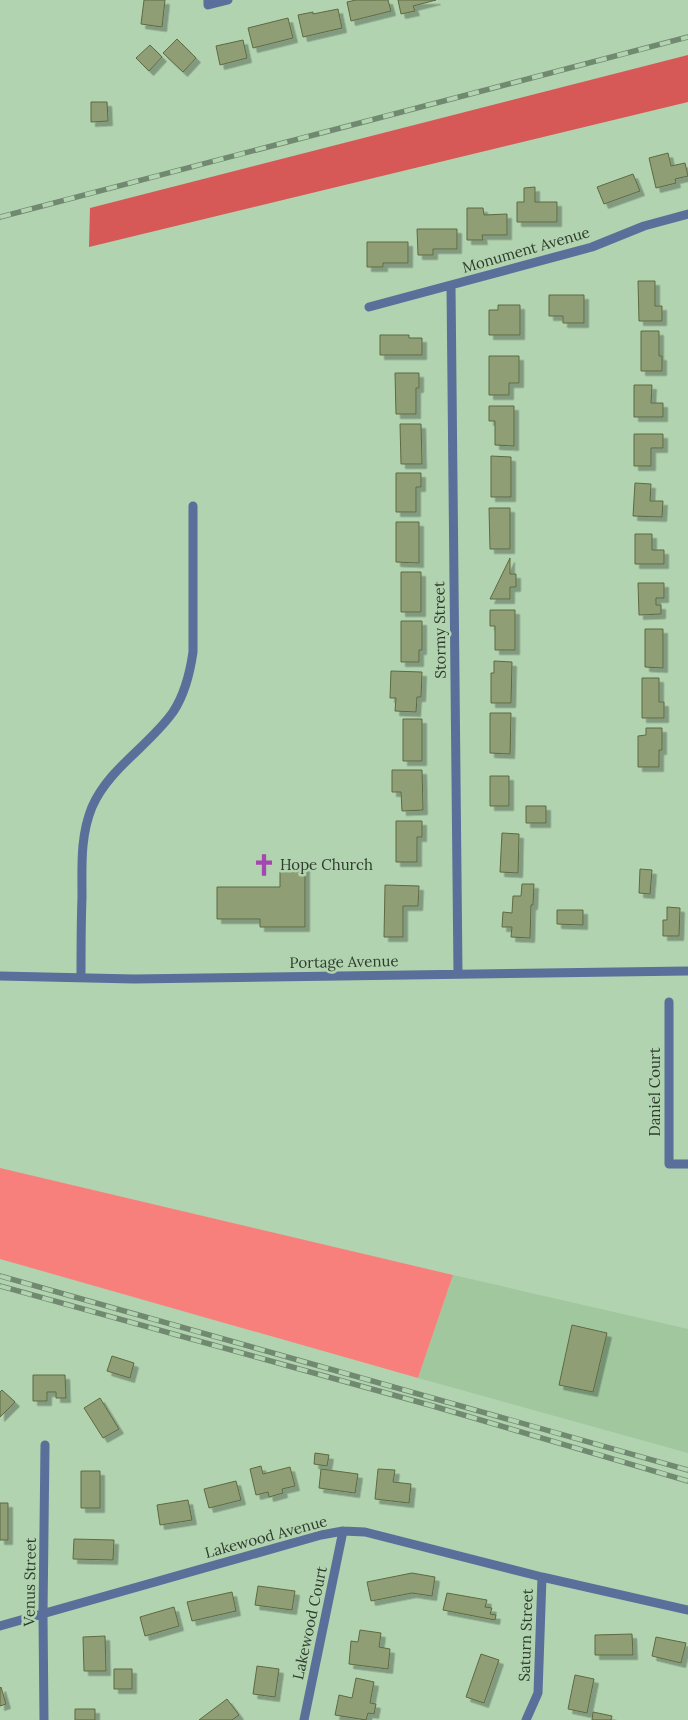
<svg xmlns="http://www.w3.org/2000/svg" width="688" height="1720" font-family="Lora,serif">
  <defs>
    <filter id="shadow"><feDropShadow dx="4.5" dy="4.5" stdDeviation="0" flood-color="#0004"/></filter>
  </defs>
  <rect width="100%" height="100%" fill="#b1d3af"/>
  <path fill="#a1c79e" d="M453,1275L688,1329V1453L418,1378Z"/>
  <path fill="#f8807c" d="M0,1168L453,1275L418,1378L0,1259Z"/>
  <path fill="#d65958" d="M688,55V102L89,247L90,208Z"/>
  <path fill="#909e74" stroke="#5d6a42" filter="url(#shadow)" d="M144,0H165L162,27L141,24Z
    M356,0H388L391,11L351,21L347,2Z
    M398,0H436L413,6L415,11L401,14Z
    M338,9L342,28L303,37L298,15L313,12V14Z
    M288,18L293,38L253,48L248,28Z
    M177,39L196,58L183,72L163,53Z
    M243,40L247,58L220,65L216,46Z
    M150,45L162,57L149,71L136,58Z
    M91,102H107L108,121L91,122Z
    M668,153L671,166L685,163L688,176L675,179L676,183L656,188L649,158Z
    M633,174L640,191L604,204L597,187Z
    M535,187V202H557V222H517V202H524V188Z
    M467,208H483L484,215L507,214V235H482L483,240H467Z
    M417,229H457V249H433V255H418Z
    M367,242H408V263H383V267H367Z
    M638,281H655V306H662V321H639Z
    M549,295H584V323H563V316H549Z
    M498,305H520V335H489V310H498Z
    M641,331H659V356H662V371H641Z
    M380,335H409V338H422V355H380Z
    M489,356H519V383H509V395H489Z
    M395,373H419V388H416V414H396Z
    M634,385H652L651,403H663V417H634Z
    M489,406H514V446L495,445V421H489Z
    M400,424H421L422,464H401Z
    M634,434H663V448H651V466H634Z
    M491,456L511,457V497H491Z
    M396,473H421V487H416V512H396Z
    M635,483L651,484L650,501H663L662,517L633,516Z
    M489,508H510V549H490Z
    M396,522H419V563L396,562Z
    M635,534H652V550H664V564H635Z
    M510,558V574H516V587H510V599H490Z
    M401,572H421V612H401Z
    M638,583H664V598H656V605H661V614L639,615Z
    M490,610H515V650H495V626H490Z
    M401,621H422V650H419V662H401Z
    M645,629H663V668L645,667Z
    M494,661L512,662L511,703H491V673H494Z
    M391,671L422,672L421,697H417L416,712L395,711L396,698H390Z
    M642,678H659V702H664V718H642Z
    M490,713H511L510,754L490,753Z
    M403,719H422V761H403Z
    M646,728H662V750H659V767H638V736L646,735Z
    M392,770H422L423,810L402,811L401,792H392Z
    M490,776H509V806H490Z
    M526,806H546V823H526Z
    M396,821H422V837H417V862H396Z
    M502,833L519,834L518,873L500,872Z
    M280,867H305V927H260V919H217V887H280Z
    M640,869L652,870L650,894L639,893Z
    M522,884H534L533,905H531L530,938L511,937L512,927H502L503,912L512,913L513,896H521Z
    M385,885L419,886L418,906H403V937H384Z
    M667,907L680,908L679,936H663V920H667Z
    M557,910H583V925L557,924Z
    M572,1325L607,1333L593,1392L559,1385Z
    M112,1356L134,1363L130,1378L107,1371Z
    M33,1375H65L66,1398H56V1392H47V1401H33Z
    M2,1390L15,1402L0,1417V1392Z
    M100,1398L119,1429L103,1438L84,1408Z
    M315,1453L329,1455L327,1466L314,1464Z
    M261,1466L263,1474L290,1467L295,1486L282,1489L283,1493L269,1497L268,1492L256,1495L250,1469Z
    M321,1469L358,1474L355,1493L319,1488Z
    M378,1469L395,1470L393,1482L411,1484L409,1503L375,1499Z
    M81,1471H100V1508H81Z
    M236,1481L241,1500L209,1508L204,1489Z
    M188,1500L192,1520L160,1525L157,1505Z
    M0,1503H8V1540H0Z
    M74,1539L114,1540L113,1560L73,1559Z
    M412,1573L435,1577L432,1596L412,1593L371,1601L367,1582Z
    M258,1586L295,1591L292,1610L255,1605Z
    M232,1592L236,1611L192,1621L187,1602Z
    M447,1593L487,1600L485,1607L492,1608L490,1614L496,1615L495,1620L443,1610Z
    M174,1607L179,1626L145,1636L140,1617Z
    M360,1630L381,1633L379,1647L390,1649L388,1669L349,1664L351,1641L358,1642Z
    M632,1634L633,1655H595V1635Z
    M105,1636L106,1671H84L83,1637Z
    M656,1637L686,1643L681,1663L652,1656Z
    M481,1654L499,1660L484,1703L466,1697Z
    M257,1666L279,1669L275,1697L253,1694Z
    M114,1669H132V1689H114Z
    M575,1675L594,1679L587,1713L568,1709Z
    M356,1678L374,1682L370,1703L376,1704L374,1714L368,1713L366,1720L335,1715L339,1695L352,1698Z
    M1,1687L6,1704L0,1706V1688Z
    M227,1699L239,1715L232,1720H199Z
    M75,1709H95V1720H75Z
    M593,1712L612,1716L611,1720H592Z"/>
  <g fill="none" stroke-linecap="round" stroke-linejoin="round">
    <path stroke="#5a6f99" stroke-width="9" d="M208,0V5L228,0
      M451,286L458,974
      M369,307L592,247L644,226L688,214
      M0,976L134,979L688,971
      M81,977C81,950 81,924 82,897C82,867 80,836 92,807C109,768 149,746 173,712C185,694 190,673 193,652V506
      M669,1002V1164H688
      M0,1626L321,1535L343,1531L365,1532L542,1577L688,1610
      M44,1720L43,1614L45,1445
      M304,1720L343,1531
      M526,1720L538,1693L542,1577"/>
    <defs>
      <path id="rail" d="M0,217L688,37
        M0,1276L688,1470
        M0,1286L433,1406L688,1481"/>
    </defs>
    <use href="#rail" stroke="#718970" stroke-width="5.5"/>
    <use href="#rail" stroke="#b1d3af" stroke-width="4" stroke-dasharray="11" stroke-linecap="butt"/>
  </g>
  <defs>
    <symbol id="church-bare" viewBox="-9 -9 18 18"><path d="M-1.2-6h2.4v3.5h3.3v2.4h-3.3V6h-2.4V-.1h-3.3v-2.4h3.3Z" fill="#a547b0" stroke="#b1d3af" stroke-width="2.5" paint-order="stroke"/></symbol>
  </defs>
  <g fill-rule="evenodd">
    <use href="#church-bare" x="248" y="849" width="32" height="32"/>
  </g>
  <g text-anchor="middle" stroke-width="5" stroke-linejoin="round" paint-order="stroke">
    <g font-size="15" fill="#2e3b2d" stroke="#b1d3af">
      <text transform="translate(526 250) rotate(-16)" y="5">Monument Avenue</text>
      <text transform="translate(440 630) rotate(-91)" y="5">Stormy Street</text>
      <text transform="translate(344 962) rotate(-1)" y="5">Portage Avenue</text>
      <text transform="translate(655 1092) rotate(-90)" y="5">Daniel Court</text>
      <text transform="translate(266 1537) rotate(-15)" y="5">Lakewood Avenue</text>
      <text transform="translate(30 1582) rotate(-89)" y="5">Venus Street</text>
      <text transform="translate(310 1623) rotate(-78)" y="5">Lakewood Court</text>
      <text transform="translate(526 1635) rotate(-88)" y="5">Saturn Street</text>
    </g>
    <g font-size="15" fill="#2e3b2d" stroke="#b1d3af" text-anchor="start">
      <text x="280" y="870">Hope Church</text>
    </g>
  </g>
</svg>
